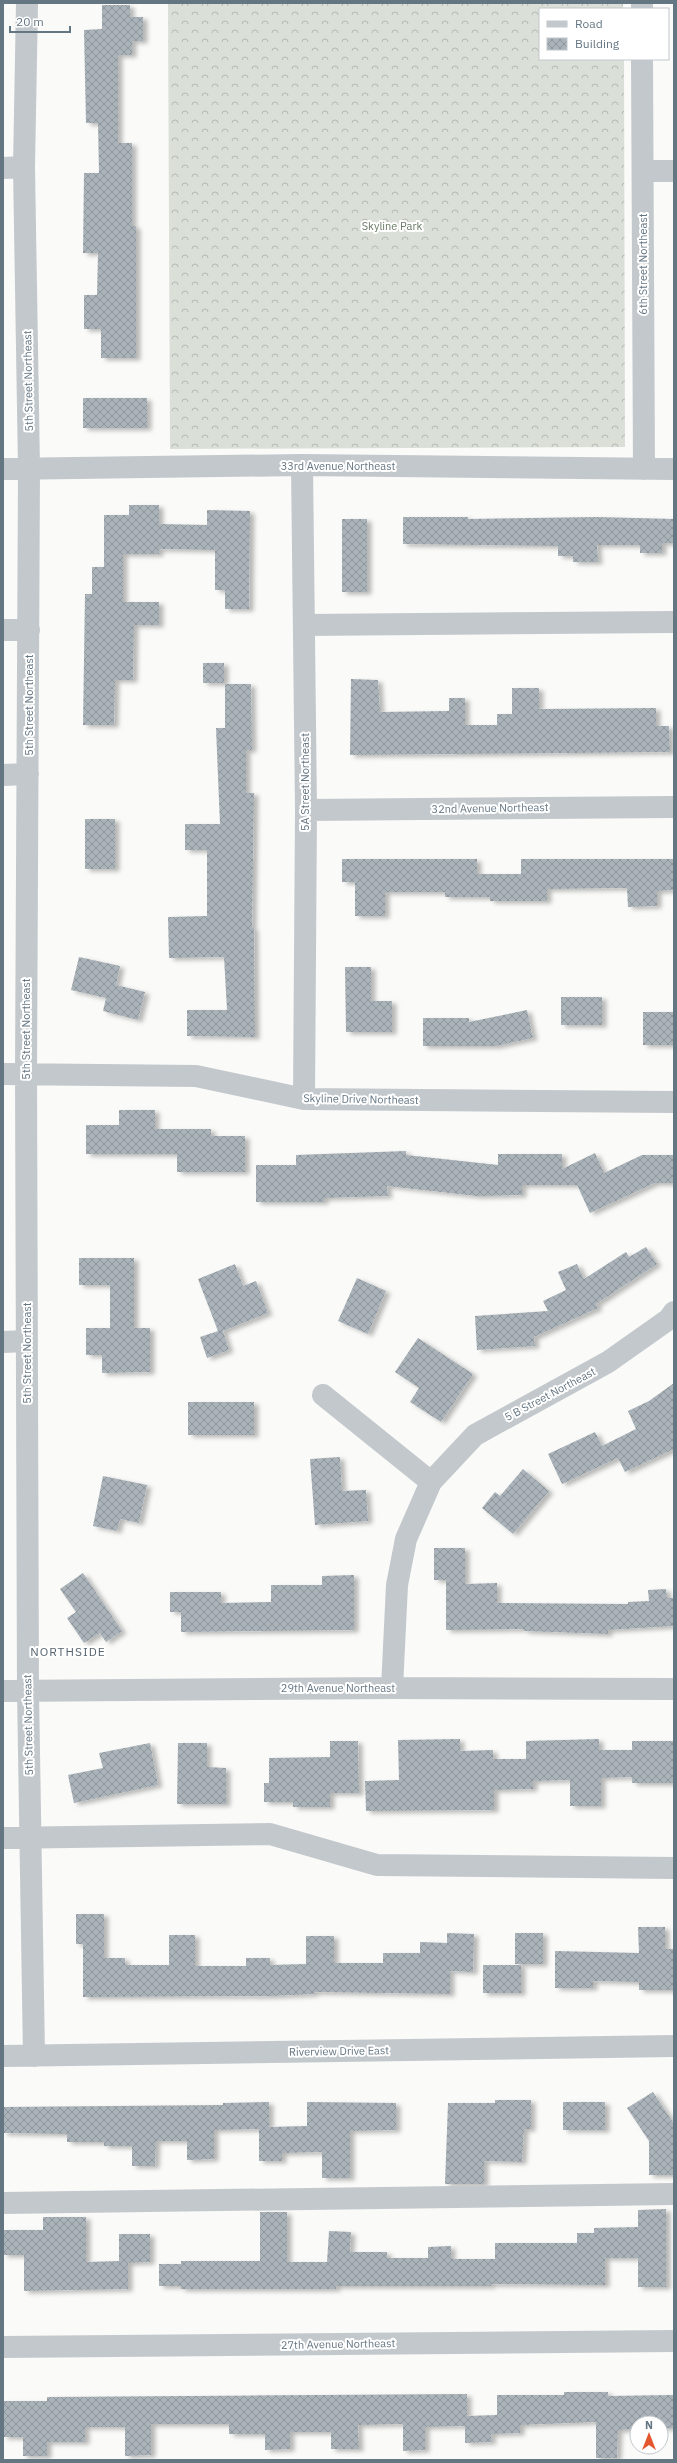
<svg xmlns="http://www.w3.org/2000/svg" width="677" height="2463" font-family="'IBM Plex Sans',sans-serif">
  <defs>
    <pattern id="forest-crowns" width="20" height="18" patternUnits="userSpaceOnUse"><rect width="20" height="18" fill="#dadfd7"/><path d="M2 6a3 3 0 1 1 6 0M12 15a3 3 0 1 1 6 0" fill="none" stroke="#b4b9b4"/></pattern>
    <pattern id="building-cross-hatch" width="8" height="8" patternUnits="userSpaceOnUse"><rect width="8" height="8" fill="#aab3b9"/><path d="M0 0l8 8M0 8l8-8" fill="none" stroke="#8e969c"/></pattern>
    <filter id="shadow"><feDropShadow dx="4.5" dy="2.5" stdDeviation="2" flood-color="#0004"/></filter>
  </defs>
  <rect width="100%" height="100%" fill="#fafaf8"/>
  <path fill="url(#forest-crowns)" d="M168,3H623V9H540V59H624L625,447L170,449Z"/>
  <path fill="url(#building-cross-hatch)" filter="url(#shadow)" d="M102,5H130V17H143V41H132V55H118V143H132V226H136V358H101V329H84V295H97L98,253H83L84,173H99L98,123H86L84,30L102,29Z
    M83,398H147V428H83Z
    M129,505H159V524L207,525V510L250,511L249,609H225V590H215V550L159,549V554H123V602H159V625H134L133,680H115L114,725H83L85,594H92V567H104V515H129Z
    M403,517H468V519L597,517L674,519V543H662V553H640V545H597L598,562H573V556H558V546L403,544Z
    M342,519H367V592H342Z
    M203,663H224V683H203Z
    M351,679L378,680L380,712L449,711V698H465V725H497V714H512V688H539V709L656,708V726H669L670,752L350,755Z
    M225,684H251L252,750H246V793H254L252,928H254L255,1037L187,1036V1010H227L224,957L169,958L168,917L207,916V850H185V824H220L216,728H225Z
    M85,819H115V869H85Z
    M342,859H477V874H521V859H674V890L657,891V906L628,907L627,888L547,889V901H490V897H445V892H385V916H355V882H342Z
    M79,957L120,966L116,985L145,992L138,1020L103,1011L106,998L71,990Z
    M345,967H371V1001H392V1032H346Z
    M561,997H602V1025H561Z
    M527,1010L533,1038L496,1046H423V1018H469V1022Z
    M643,1012H674V1045H643Z
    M119,1110H155V1129H211V1136H245V1172H177V1154H86V1125H119Z
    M406,1151V1155L498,1165V1154H562V1169L595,1153L604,1173L642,1155H674V1183H655L590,1213L577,1185H522V1195L477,1196L387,1186L388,1196L324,1198V1202H256V1165H296V1155Z
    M646,1247L657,1264L596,1304L598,1308L534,1337L535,1346L477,1350L475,1316L548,1311L543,1301L566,1290L558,1272L577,1264L584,1279L626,1252L629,1257Z
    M79,1258H134V1328H150V1372L102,1373V1355H86V1328H110V1285H79Z
    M235,1264L243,1286L256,1281L268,1313L223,1331L229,1350L207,1358L200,1337L218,1331L198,1279Z
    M357,1278L386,1291L368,1334L338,1321Z
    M418,1338L473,1374L441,1422L410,1402L419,1388L395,1372Z
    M674,1383V1449L625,1472L618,1458L562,1484L548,1454L595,1432L602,1446L636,1429L628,1411L649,1401Z
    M188,1402H254V1435H188Z
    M340,1457L342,1491L366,1490L368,1521L315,1525L310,1459Z
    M523,1469L549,1491L513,1534L482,1508L495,1492L500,1496Z
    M103,1476L147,1485L139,1523L120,1519L117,1531L93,1526Z
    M434,1548H465V1584L497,1583V1603L628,1604V1602L649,1601L648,1590L666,1589L667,1598H674V1626L608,1630V1634L524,1631V1629L446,1630V1580H434Z
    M83,1573L122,1631L106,1642L100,1633L84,1643L67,1618L76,1612L60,1589Z
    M354,1575V1630L181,1632V1612H170V1592H221V1603L271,1602V1585H322V1576Z
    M460,1739V1751L493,1750V1759H526V1741L599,1739V1750H632V1741H674V1783H632V1777L601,1778V1806H570V1780L533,1781V1789L494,1790V1810L366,1811L365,1781L399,1780L398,1740Z
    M330,1741H358L359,1793H330V1807H293V1802H264V1783H269V1758L330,1757Z
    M150,1743L158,1785L74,1803L68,1775L103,1768L99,1753Z
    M178,1743H207V1767L226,1768V1804H177Z
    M76,1914H104V1958H125V1965H169V1935H195V1966H246V1958H270V1965L306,1964V1936H334V1963H383V1953H420V1942L447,1943V1933L474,1934L473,1972L450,1971V1994L314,1992V1994L271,1996L83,1997V1944H76Z
    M638,1927H665V1949H674V1990H639V1982L593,1981V1988H555V1951L639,1953Z
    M515,1933H543V1964H515Z
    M483,1965H521V1993H483Z
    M653,2092L674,2124V2175H649V2141L627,2108Z
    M495,2100H531V2129H524L522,2162L484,2161V2184H445L448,2103H495Z
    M269,2102V2127L307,2126V2102L396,2103V2130L350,2131V2178H322V2152L282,2153V2161H259V2129L214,2130V2159L187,2160V2141H156L155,2166H132V2146H104V2142H67V2134L3,2133V2107L223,2105V2103Z
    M563,2102H605V2130H563Z
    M666,2209V2287H638V2258H605V2285L491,2284V2286H336V2289H181V2286H159V2264H181V2261H260V2212H287V2262H327L329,2231L351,2232L350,2252H387V2258H428V2247L451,2246V2259H495V2243H577V2233H594V2228L638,2227V2210Z
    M43,2217H86V2262L119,2261V2234H150V2262L128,2263V2289L24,2291V2255H3V2230H43Z
    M564,2392H608V2396L674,2395V2428H661V2423H637V2429L618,2430L617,2458H596V2422L520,2425V2433L491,2434L492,2442L465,2443V2426L425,2427V2450L403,2451V2424L358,2425L359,2449H331V2432H290V2449L265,2450V2434H229V2424H151V2455L125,2456V2427H85V2442H47V2456H23V2437H3V2401H47V2397L467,2394V2416L497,2415V2395H564Z"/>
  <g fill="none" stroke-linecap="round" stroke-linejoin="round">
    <path stroke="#c3c8cc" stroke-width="22" d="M27,3L24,167L29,468L26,1073L28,1691L34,2056
      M642,3V9
      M642,59L644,469
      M3,168L24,167
      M643,171H674
      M302,465L306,810L304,1099
      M3,469L302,465L674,469
      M304,625L674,622
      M3,630H29
      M3,775L28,774
      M306,810L674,807
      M3,1074L196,1076L304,1099L674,1102
      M3,1342L27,1341
      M323,1395L431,1482
      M392,1688L397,1585L406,1539L431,1482L475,1435L608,1362L669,1319L674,1312
      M3,1691L392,1688L674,1689
      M3,1838L270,1834L377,1865L674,1868
      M3,2056L674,2046
      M3,2203L674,2194
      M3,2347L674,2341"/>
  </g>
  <g text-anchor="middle" stroke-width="4" stroke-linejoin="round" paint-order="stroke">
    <g font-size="11" fill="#687a64" stroke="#fff">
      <text x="392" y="230">Skyline Park</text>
    </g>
    <g font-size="11" fill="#657683" stroke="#fff">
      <text transform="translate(643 264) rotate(-90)" y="4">6th Street Northeast</text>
      <text transform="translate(28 381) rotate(-91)" y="4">5th Street Northeast</text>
      <text x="338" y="470">33rd Avenue Northeast</text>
      <text transform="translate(29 705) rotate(-90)" y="4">5th Street Northeast</text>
      <text transform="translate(305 782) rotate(-90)" y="4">5A Street Northeast</text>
      <text transform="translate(490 808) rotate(-1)" y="4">32nd Avenue Northeast</text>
      <text transform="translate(26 1029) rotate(-90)" y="4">5th Street Northeast</text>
      <text transform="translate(361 1099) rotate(1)" y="4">Skyline Drive Northeast</text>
      <text transform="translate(27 1353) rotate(-90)" y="4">5th Street Northeast</text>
      <text transform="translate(550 1394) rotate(-28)" y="4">5 B Street Northeast</text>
      <text x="338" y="1692">29th Avenue Northeast</text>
      <text transform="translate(28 1725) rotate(-91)" y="4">5th Street Northeast</text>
      <text transform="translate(339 2051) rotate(-1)" y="4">Riverview Drive East</text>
      <text transform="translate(338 2344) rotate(-1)" y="4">27th Avenue Northeast</text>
    </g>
    <g font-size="12" letter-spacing="1" fill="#57646e" stroke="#fff">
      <text x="68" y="1656">NORTHSIDE</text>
    </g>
  </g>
  <rect width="677" height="2463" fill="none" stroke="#657683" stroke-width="8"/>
  <rect x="539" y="8" width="130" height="52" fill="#ffffff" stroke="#c1c8cd"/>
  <rect x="547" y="21" width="20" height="6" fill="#c3c8cc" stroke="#c1c8cd"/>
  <text x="575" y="28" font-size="12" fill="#657683">Road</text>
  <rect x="547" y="38" width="20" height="12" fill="url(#building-cross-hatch)" stroke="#c1c8cd"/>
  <text x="575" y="48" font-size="12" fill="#657683">Building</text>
  <g transform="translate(649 2435)"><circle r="19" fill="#ffffff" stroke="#c1c8cd"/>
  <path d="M0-3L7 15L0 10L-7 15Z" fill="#e4572e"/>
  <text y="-6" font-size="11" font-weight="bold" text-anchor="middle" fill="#657683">N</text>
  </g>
  <path d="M10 26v6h60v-6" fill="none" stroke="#657683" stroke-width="2"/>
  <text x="16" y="26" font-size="12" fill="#657683" stroke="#ffffff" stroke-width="3" paint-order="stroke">20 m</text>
</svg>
